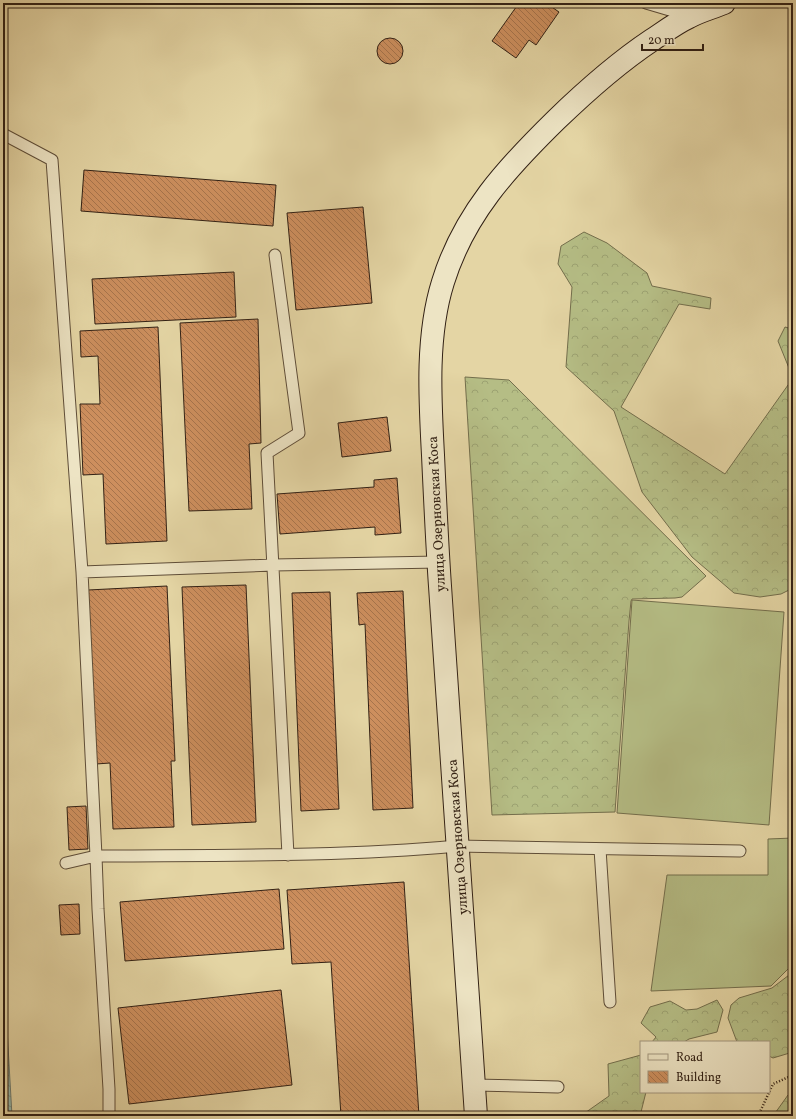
<svg xmlns="http://www.w3.org/2000/svg" width="796" height="1119" font-family="Vollkorn,serif">
  <defs>
    <pattern id="forest-crowns" width="20" height="18" patternUnits="userSpaceOnUse"><rect width="20" height="18" fill="#b5bd85"/><path d="M2 6a3 3 0 1 1 6 0M12 15a3 3 0 1 1 6 0" fill="none" stroke="#9ca272"/></pattern>
    <pattern id="water-waves" width="16" height="10" patternUnits="userSpaceOnUse"><rect width="16" height="10" fill="#96b8ac"/><path d="M0 5q4-4 8 0t8 0" fill="none" stroke="#7b958b"/></pattern>
    <pattern id="building-back-hatch" width="6" height="6" patternUnits="userSpaceOnUse"><rect width="6" height="6" fill="#cd8f5e"/><path d="M-1 5l2 2M0 0l6 6M5-1l2 2" fill="none" stroke="#a7744c"/></pattern>
  </defs>
  <rect width="100%" height="100%" fill="#e4d5a4"/>
  <filter id="stains"><feTurbulence type="fractalNoise" baseFrequency=".005" numOctaves="4"/><feColorMatrix values="0 0 0 0 .2 0 0 0 0 .09 0 0 0 0 .02 0 0 0 .5 -.17"/></filter>
  <radialGradient id="worn" r=".72"><stop offset=".6" stop-color="#630" stop-opacity="0"/><stop offset="1" stop-color="#630" stop-opacity=".3"/></radialGradient>
  <path fill="url(#forest-crowns)" stroke="#736e4c" d="M584,232L607,243L647,273L652,286L711,298L710,309L679,304L621,407L725,474L793,378L778,341L785,327L793,329V588L781,594L760,597L734,593L692,557L642,492L614,411L566,367L572,287L558,264L561,246Z
    M465,377L509,380L706,576L682,597L675,598L632,599L631,601L629,621L615,812L492,815Z
    M793,972V1052L773,1058L769,1056V1042H737L728,1018L731,1005L739,998L772,988Z
    M717,1000L723,1010L717,1032L689,1039L684,1042H652L656,1037L641,1023L650,1007L670,1001L686,1010L697,1009Z
    M641,1055V1092H646L640,1116H582V1115L609,1096L608,1064Z
    M788,1095L793,1097V1116H773Z"/>
  <path fill="#b5bd85" stroke="#736e4c" d="M632,600L784,612L769,825L617,813Z
    M793,838V964L771,986L651,991L667,875H768V839Z"/>
  <path fill="url(#water-waves)" stroke="#6e7b6f" d="M3,958L12,1116H3Z"/>
  <g fill="none" stroke-linecap="round" stroke-linejoin="round">
    <path stroke="#646c60" stroke-width="1" d="M3,1025L8,1116"/>
  </g>
  <path fill="url(#building-back-hatch)" stroke="#312014" d="M519,3H546L559,12L536,45L529,40L516,58L492,41Z
    M377 51a13 13 0 1 1 26 0a13 13 0 1 1-26 0Z
    M84,170L276,185L273,226L81,211Z
    M363,207L372,303L296,310L287,213Z
    M234,272L236,317L95,324L92,279Z
    M258,319L261,443L249,444L252,509L189,511L180,323Z
    M158,327L167,541L106,544L103,474L83,475L80,404H100L98,356L81,357L80,331Z
    M387,417L391,451L342,457L338,423Z
    M397,478L401,533L375,535V527L280,534L277,494L374,487V480Z
    M246,585L256,822L192,825L182,587Z
    M167,586L175,761H171L174,827L113,829L110,763L96,764L88,590Z
    M403,591L413,808L373,810L365,624L359,625L357,593Z
    M330,592L339,809L301,811L292,593Z
    M86,806L88,849L69,850L67,807Z
    M404,882L419,1116H341L331,962L292,964L287,890Z
    M279,889L284,949L125,961L120,902Z
    M79,904L80,934L61,935L59,905Z
    M281,990L292,1085L129,1104L118,1008Z"/>
  <g fill="none" stroke-linecap="round" stroke-linejoin="round">
    <defs>
      <path id="lane" d="M646,3L690,16
        M3,134L52,160L82,572L96,856L98,909L109,1089V1116
        M275,255L299,433L267,453L288,855
        M82,572L273,565L439,562
        M600,849L610,1002
        M66,863L96,856C216,855 337,857 457,846L740,851
        M474,1085L558,1087"/>
      <path id="secondary" d="M476,1116C464,939 452,763 440,586C437,543 435,499 433,455C430,399 426,336 443,282C464,214 507,168 556,120C587,90 616,64 652,40C664,32 676,23 689,17C700,11 712,8 724,3"/>
    </defs>
    <use href="#lane" stroke="#5e4d38" stroke-width="13"/>
    <use href="#secondary" stroke="#312014" stroke-width="24"/>
    <path stroke="#312014" stroke-width="2.5" stroke-dasharray="1 2" stroke-linecap="butt" d="M758,1116L773,1084L793,1075"/>
    <use href="#lane" stroke="#ede4c4" stroke-width="11"/>
    <use href="#secondary" stroke="#ede4c4" stroke-width="22"/>
  </g>
  <g text-anchor="middle" stroke-width="4" stroke-linejoin="round" paint-order="stroke">
    <g font-size="14" fill="#312014" stroke="#ede4c4">
      <text transform="translate(436 514) rotate(-93)" y="5">улица Озерновская Коса</text>
      <text transform="translate(457 837) rotate(-94)" y="5">улица Озерновская Коса</text>
    </g>
  </g>
  <rect width="796" height="1119" fill="none" stroke="#e4d5a4" stroke-width="16"/>
  <rect x="4" y="4" width="788" height="1111" fill="none" stroke="#312014" stroke-width="2"/>
  <rect x="8" y="8" width="780" height="1103" fill="none" stroke="#312014"/>
  <rect x="640" y="1041" width="130" height="52" fill="#ede4c4" stroke="#a2967e"/>
  <rect x="648" y="1054" width="20" height="6" fill="#ede4c4" stroke="#a2967e"/>
  <text x="676" y="1061" font-size="12" fill="#312014">Road</text>
  <rect x="648" y="1071" width="20" height="12" fill="url(#building-back-hatch)" stroke="#a2967e"/>
  <text x="676" y="1081" font-size="12" fill="#312014">Building</text>
  <path d="M642 44v6h61v-6" fill="none" stroke="#312014" stroke-width="2"/>
  <text x="648" y="44" font-size="12" fill="#312014" stroke="#ede4c4" stroke-width="3" paint-order="stroke">20 m</text>
  <rect width="100%" height="100%" filter="url(#stains)"/>
  <rect width="100%" height="100%" fill="url(#worn)"/>
</svg>
